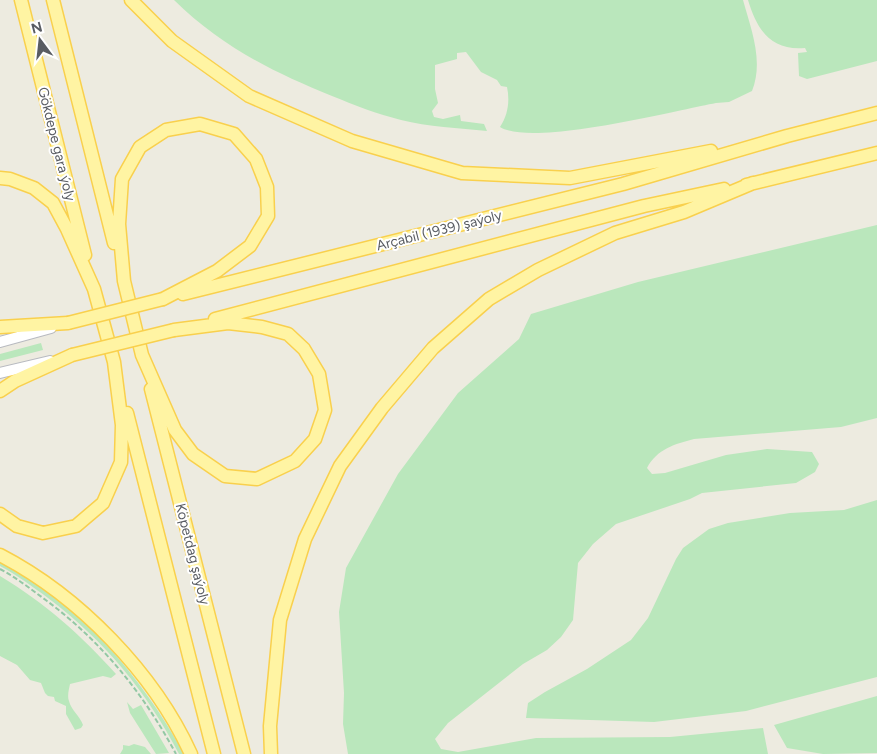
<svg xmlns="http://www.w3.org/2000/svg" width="877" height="754" font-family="Figtree,sans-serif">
  <rect width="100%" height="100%" fill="#edebe0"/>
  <path fill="#bae7bc" d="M174,0H743C751,29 764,61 752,91L729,102L716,103C674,111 532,147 500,127C508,115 510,101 507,87L501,86L497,80L481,72L466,52L457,53V59L435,65V89L438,103L432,111L434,117L443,119L460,115L461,121L484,124L487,131C459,128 428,127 401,120C377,114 354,105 332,96C272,72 221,46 174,0Z
    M748,0H877V61L807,79L799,76L798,53L807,52L805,48C771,51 757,30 748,0Z
    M877,225V418L841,427L694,439C675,444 657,449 647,468L652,474L665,473L726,455L767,449L812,452L819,464L815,472L796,483L702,493L690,499L616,524L593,544L578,563L573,620L561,637L547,650L523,664L448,723L435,739L441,749L458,752L536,738L670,737L763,728L768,754H348L343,724L344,693L339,612L346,568L398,474L458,393L519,339L531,314L638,282Z
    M41,343L43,350L0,361V354Z
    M877,500V677L746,711L654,722L526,718L528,703L545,692L587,669L631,640L648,618L676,559L683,548L709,529L728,523L790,513L844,510Z
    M0,562C79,602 142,677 184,754H179C147,692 104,640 48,598C33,587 17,575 0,566Z
    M0,576C46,604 80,634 116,674L111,678L103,676L70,684C69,689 67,696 69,701C71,710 80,716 83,725L81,728L75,730L66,714V706L55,701L54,697L48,696L45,693L41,683L30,680L17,665L0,656Z
    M877,696V753L823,754L787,748L774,725Z
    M127,702L133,709L141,705L169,753L156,754L130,713Z
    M134,744L145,747L151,754H120L123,749V745L129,746Z"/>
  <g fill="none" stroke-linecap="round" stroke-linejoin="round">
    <defs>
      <path id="tertiary" d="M0,342L51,328
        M0,373L50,361"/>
      <path id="primary" d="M21,0L85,255
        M53,0L114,243
        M131,0L172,41L249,96L352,141L462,173L570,178L711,151
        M0,178L10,179L34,188L53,203L67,229L94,289L114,362L122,425L121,462L103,503L76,526L43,533L17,526L0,514
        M746,185L877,153
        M183,294L623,184L787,136L877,113
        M163,299L217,271L250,246L268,216L267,187L256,159L234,134L200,124L166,130L140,147L122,179L119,224L124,281L142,355L175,430L193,454L225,476L257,479L295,461L315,439L325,410L319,374L304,349L288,334L262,327L228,323L174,330
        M215,319L644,206L724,189
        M0,327L68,323
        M151,389L244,754
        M0,391L15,381L72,355
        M127,413L214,754
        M0,555C79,596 154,673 191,754
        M271,754L270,726L280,620L305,539L340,466L382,408L433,348L489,299L538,270L615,233L684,212L753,183"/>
    </defs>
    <use href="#tertiary" stroke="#b8bac0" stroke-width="12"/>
    <use href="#primary" stroke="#f9d04d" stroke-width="15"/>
    <path stroke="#93c8a4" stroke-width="2" stroke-dasharray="5 2.5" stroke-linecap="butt" d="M0,569C17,578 32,590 47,601C102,642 144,694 176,754"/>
    <use href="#tertiary" stroke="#fff" stroke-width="10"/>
    <use href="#primary" stroke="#fff4a3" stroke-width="12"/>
    <defs>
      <path id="primary-bridge" d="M68,323L163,299
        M72,355L174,330"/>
    </defs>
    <use href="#primary-bridge" stroke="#f9d04d" stroke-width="15" stroke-linecap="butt"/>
    <use href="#primary-bridge" stroke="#fff4a3" stroke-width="12"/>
  </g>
  <g text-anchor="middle" stroke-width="4" stroke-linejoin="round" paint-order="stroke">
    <g font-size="14" fill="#595c62" stroke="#fff">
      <text transform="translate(57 144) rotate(76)" y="5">Gökdepe gara ýoly</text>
      <text transform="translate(439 230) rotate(-14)" y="5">Arçabil (1939) şaýoly</text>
      <text transform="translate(193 554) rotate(76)" y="5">Köpetdag şaýoly</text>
    </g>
  </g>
  <g transform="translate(40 40) rotate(345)" stroke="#ffffff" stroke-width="4" paint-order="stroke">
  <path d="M0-4L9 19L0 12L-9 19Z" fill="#595c62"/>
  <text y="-8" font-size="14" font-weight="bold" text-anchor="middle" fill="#595c62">N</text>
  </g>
</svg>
